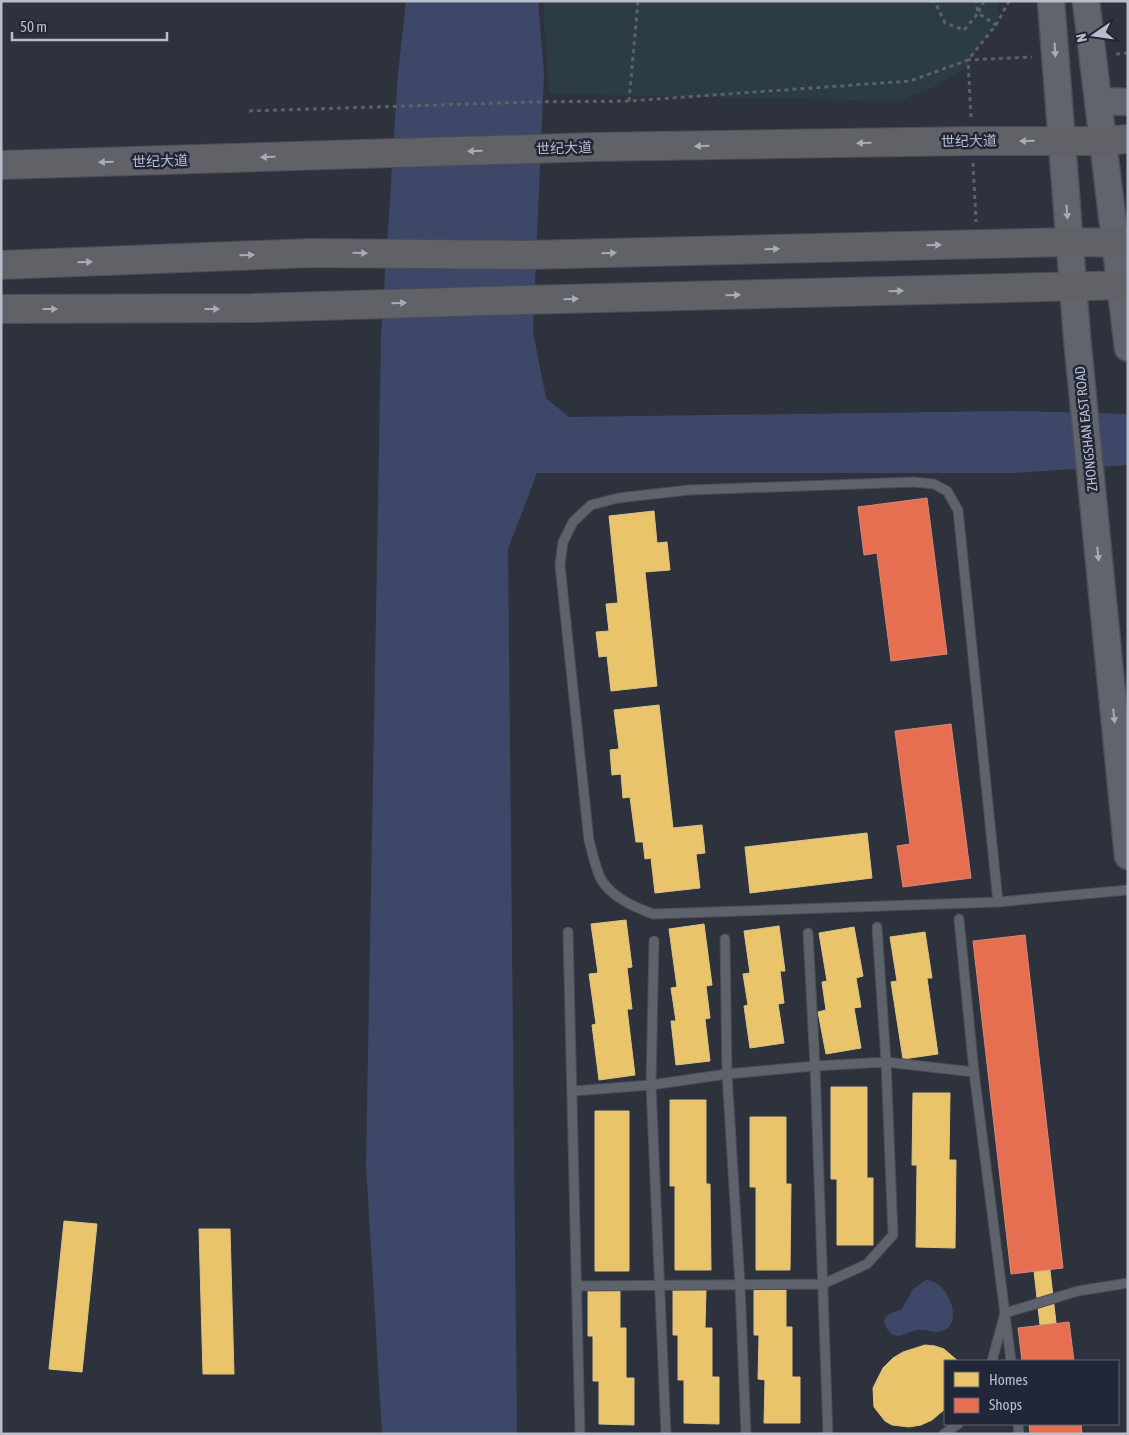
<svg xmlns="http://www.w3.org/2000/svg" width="1129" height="1435" font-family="'Asap Condensed','Noto Sans SC',sans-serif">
  <rect width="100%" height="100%" fill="#2e323d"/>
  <path fill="#2b3c43" d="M544,1H998V18L964,70L930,89L898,101L549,94L544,20Z"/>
  <path fill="#3d4868" d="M406,1H538L544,73L533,332L546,398L569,417L1012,411L1128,414V465L1015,473H537L508,549L517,1434H382L366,1164L381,337L398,74Z
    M926,1280C942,1280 954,1302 953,1316C953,1320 951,1324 949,1327C936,1337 931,1329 918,1330C906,1331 904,1339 891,1334C877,1317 887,1315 902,1309L913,1289Z"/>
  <path fill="#e9c46a" stroke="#dbc287" d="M900,506L903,531L929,528L934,564L924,565L935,654L892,659L878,550L866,551L860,511Z
    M654,511L657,543L667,542L670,570L645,572L657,686L611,691L607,656L599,657L596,632L609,631L606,604L618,603L609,516Z
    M659,705L673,828L702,825L705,853L696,854L700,888L655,893L651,858L645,859L643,842H636L630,797L623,798L621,774L612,775L610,750L619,749L614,710Z
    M942,729L953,817L961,816L966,851L938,854L942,879L903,883L899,847L913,846L899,734Z
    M867,833L872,878L750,893L745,847Z
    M626,920L632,967L627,968L632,1009H627L635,1075L599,1080L592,1025L596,1024L589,974L598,973L591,924Z
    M704,924L712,985L706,986L710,1018L705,1019L710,1061L676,1065L671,1021H676L671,988L677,987L669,929Z
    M779,926L785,971H780L784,1003L778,1004L784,1043L750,1048L744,1006L748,1005L743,974L750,973L744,931Z
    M854,927L863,976L856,978L861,1007L854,1008L861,1048L826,1054L818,1012L826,1010L822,982L827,981L819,933Z
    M925,932L932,978H927L938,1054L903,1059L891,982L897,981L890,937Z
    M1022,939L1043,1123L1012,1127L992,942Z
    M831,1087H867V1178H873V1245H837V1179H831Z
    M913,1093H950L949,1160H956L955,1248L916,1247L917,1165H912Z
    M670,1100H706V1184H710L711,1270H675V1186H670Z
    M595,1111H629V1271H595Z
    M750,1117H786V1184H791L790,1270H756V1187H750Z
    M1045,1146L1058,1264L1028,1267L1015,1150Z
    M64,1221L97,1224L82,1372L49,1369Z
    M199,1229H230L234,1374H203Z
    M1050,1270L1056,1323L1040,1325L1034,1271Z
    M673,1290H706L705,1328H712V1377H719V1424L684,1423V1380H678V1335H673Z
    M754,1290H786V1327H792V1377H800V1423H764L765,1380L758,1379L759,1335H754Z
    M588,1291H620V1328H626V1378H634V1425L599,1424V1381H593V1336H588Z
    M1067,1327L1071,1361H1039L1036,1331Z
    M925,1345L935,1346L944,1349L958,1361H945V1409L932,1420L921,1425L909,1427L892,1425L885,1421L874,1407L873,1388L883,1368L893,1358L903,1352Z
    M1045,1424H1077L1078,1434H1046Z"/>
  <path fill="#e76f51" stroke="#da8776" d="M927,498L947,654L891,661L877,553L864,555L858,507Z
    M951,724L971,878L903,887L897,846L910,844L895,731Z
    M1025,935L1063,1268L1011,1274L973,941Z
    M1069,1322L1074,1361H1022L1018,1328Z
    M1029,1424H1081L1082,1434H1030Z"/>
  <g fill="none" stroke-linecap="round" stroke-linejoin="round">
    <defs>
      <path id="service" d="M998,902L958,510L947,491L934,484L913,482L689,490L618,498L591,505L573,522L563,542L560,565L589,841C593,853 595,868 601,879C611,897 634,907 653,914L998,902L1128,890
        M959,919L974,1072L1011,1361
        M568,932L580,1434
        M808,933L815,1066L828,1434
        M725,939L727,1074L740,1285L746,1434
        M654,941L651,1085L666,1434
        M573,1091L651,1085L727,1074L815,1066L886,1062L974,1072
        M576,1286L823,1284L867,1264L893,1235L886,1062L877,927
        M992,1361L1005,1313L1078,1291L1128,1283
        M1018,1424L1019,1434
        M944,1434L958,1424"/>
      <path id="primary" d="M1051,1L1077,337L1128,856
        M1086,1L1128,348
        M1098,101L1128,102"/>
      <path id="trunk" d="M1,165L595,147L972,141H1103L1128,139
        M1,265L311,253L526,255L1069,242L1128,243
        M1,309L252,308L522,300L1128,285"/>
    </defs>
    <use href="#service" stroke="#4b4d56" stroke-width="11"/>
    <use href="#primary" stroke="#4c4f59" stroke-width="29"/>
    <use href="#trunk" stroke="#4b4e59" stroke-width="30"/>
    <path stroke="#5c6067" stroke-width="3" stroke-dasharray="4 4" stroke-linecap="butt" d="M931,1L935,2L945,23L964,30L978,13L976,1
      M984,1L978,13L996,25
      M1127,1L1128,3
      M1116,54L1128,53
      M629,101L638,1
      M249,111L531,102L629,101L910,81L968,60L996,25L1009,1
      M971,117L968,60L1032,57
      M973,163L976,222"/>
    <use href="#service" stroke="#5e626a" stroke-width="9"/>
    <use href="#primary" stroke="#61646c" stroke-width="26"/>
    <use href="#trunk" stroke="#606268" stroke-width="28"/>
  </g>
  <defs><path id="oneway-solid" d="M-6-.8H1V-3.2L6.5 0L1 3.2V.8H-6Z" transform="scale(1.25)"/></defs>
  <g fill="#a8acb9">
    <use href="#oneway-solid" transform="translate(1055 50) rotate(86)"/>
    <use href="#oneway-solid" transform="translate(1067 212) rotate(86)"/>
    <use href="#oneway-solid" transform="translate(1098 554) rotate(84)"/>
    <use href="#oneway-solid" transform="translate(1114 716) rotate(84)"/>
  </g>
  <g fill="#a8acb8">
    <use href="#oneway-solid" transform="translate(1027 141) rotate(179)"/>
    <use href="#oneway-solid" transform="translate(864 143) rotate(179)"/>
    <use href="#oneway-solid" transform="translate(702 146) rotate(179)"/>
    <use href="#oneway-solid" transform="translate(475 151) rotate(178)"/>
    <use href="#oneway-solid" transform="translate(268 157) rotate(178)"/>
    <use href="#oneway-solid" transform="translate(106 162) rotate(178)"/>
    <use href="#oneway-solid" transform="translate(934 245) rotate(-1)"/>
    <use href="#oneway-solid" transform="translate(772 249) rotate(-1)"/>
    <use href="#oneway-solid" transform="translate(360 253) rotate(1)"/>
    <use href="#oneway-solid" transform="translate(609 253) rotate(-1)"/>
    <use href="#oneway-solid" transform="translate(247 255) rotate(-2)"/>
    <use href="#oneway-solid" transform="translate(85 262) rotate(-2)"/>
    <use href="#oneway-solid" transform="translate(896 291) rotate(-1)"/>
    <use href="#oneway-solid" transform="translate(733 295) rotate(-1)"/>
    <use href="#oneway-solid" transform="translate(571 299) rotate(-1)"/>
    <use href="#oneway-solid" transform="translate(399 303) rotate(-2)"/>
    <use href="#oneway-solid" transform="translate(50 309)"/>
    <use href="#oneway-solid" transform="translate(212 309)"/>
  </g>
  <g text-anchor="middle" stroke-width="5" stroke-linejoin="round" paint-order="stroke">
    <g font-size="14" fill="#babecc" stroke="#212638">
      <text transform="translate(969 141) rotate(-1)" y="5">世纪大道</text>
      <text transform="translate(564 148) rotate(-2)" y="5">世纪大道</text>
      <text transform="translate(160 161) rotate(-2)" y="5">世纪大道</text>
      <text transform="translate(1086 429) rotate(-96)" y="5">ZHONGSHAN EAST ROAD</text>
    </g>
  </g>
  <rect width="1129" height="1435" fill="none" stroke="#babecc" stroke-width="5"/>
  <rect x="944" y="1360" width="175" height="65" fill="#212638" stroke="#5e6373"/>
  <rect x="954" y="1372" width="25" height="15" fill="#e9c46a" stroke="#5e6373"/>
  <text x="989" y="1385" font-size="15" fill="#babecc">Homes</text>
  <rect x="954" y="1398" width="25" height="15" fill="#e76f51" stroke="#5e6373"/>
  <text x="989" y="1410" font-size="15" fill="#babecc">Shops</text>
  <g transform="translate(1094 35) rotate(257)" stroke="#212638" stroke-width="4" paint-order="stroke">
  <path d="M0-4L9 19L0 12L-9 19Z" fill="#babecc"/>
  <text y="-8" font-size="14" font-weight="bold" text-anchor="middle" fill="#babecc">N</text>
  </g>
  <path d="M12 32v8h155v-8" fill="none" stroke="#babecc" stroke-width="2.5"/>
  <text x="20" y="32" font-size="15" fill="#babecc" stroke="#212638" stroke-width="4" paint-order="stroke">50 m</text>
</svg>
